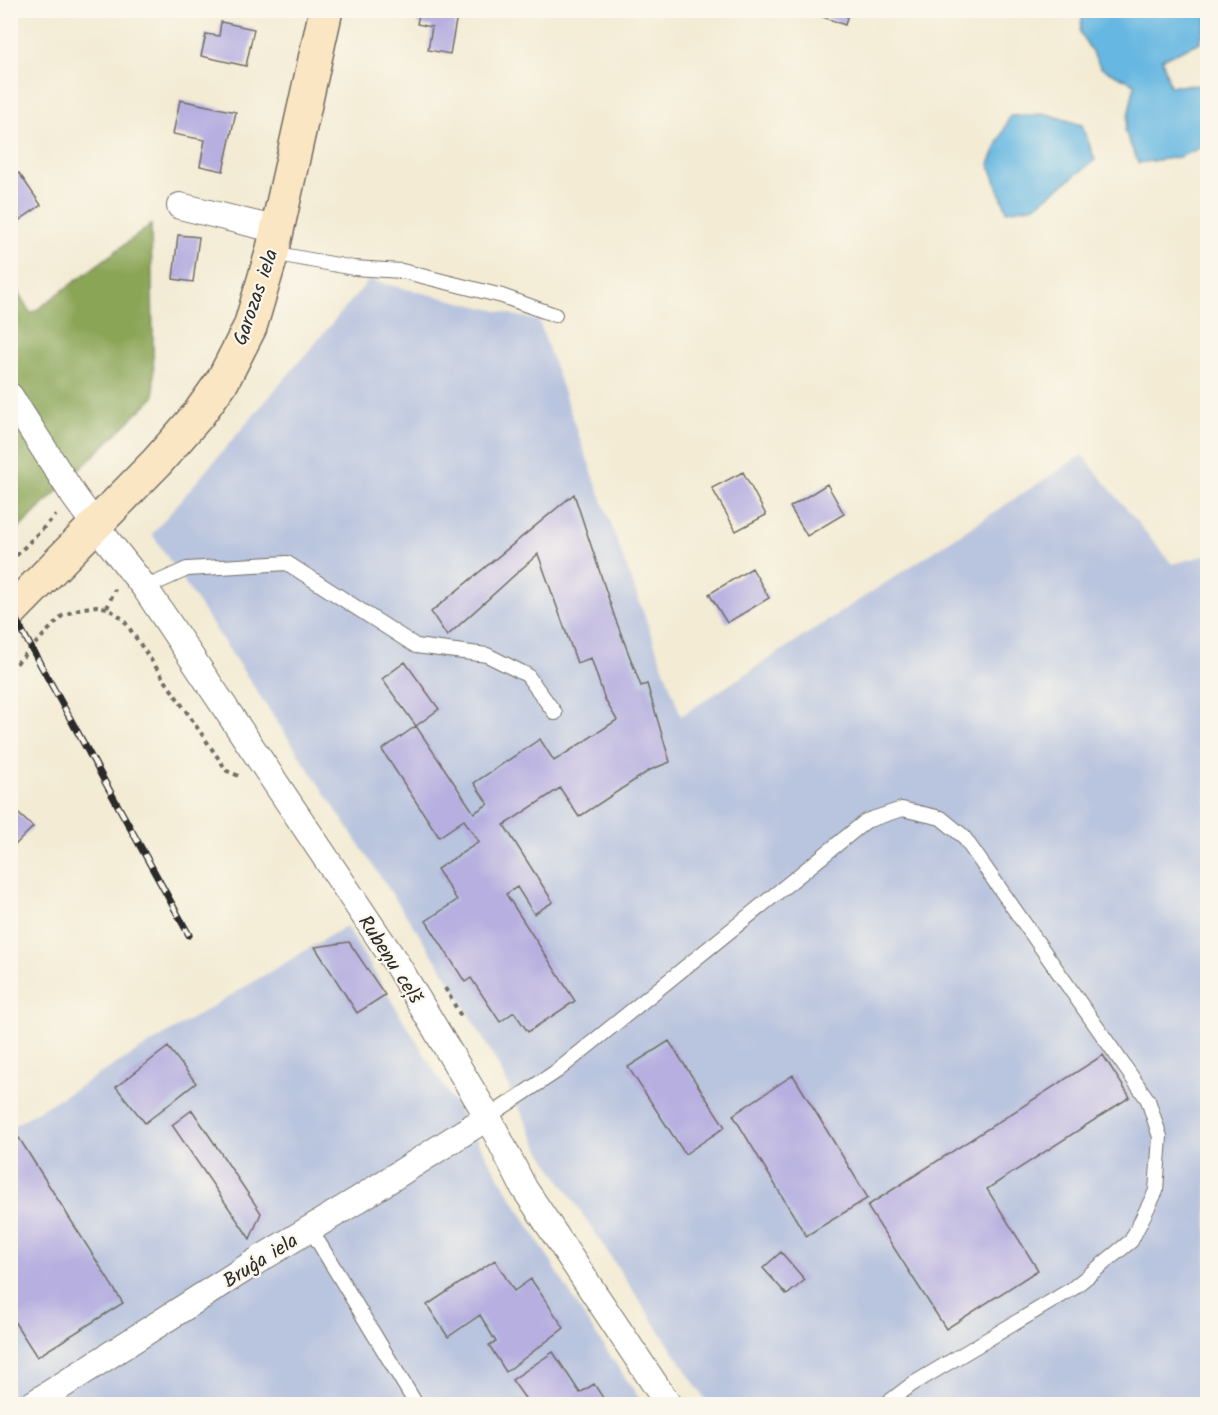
<svg xmlns="http://www.w3.org/2000/svg" width="1218" height="1415" font-family="Kalam,sans-serif">
<style>
.industrial{fill:#b9c4de}
.forest{fill:#8aa557;stroke:#5a6841;stroke-width:1.5}
.water{fill:#66b7e1;stroke:#487186;stroke-width:1.5}
.building{fill:#b6afe0}
.lines{fill:none;stroke-linecap:round;stroke-linejoin:round}
.service-casing{stroke:#716e66;stroke-width:16}
.minor-casing{stroke:#716e66;stroke-width:28}
.secondary-casing{stroke:#716e66;stroke-width:36}
.path{stroke:#716e66;stroke-width:4;stroke-dasharray:4.5 4.5;stroke-linecap:butt}
.service{stroke:#fff;stroke-width:14}
.minor{stroke:#fff;stroke-width:26}
.secondary{stroke:#fbe6c4;stroke-width:33}
.rail-casing{stroke:#2b2b2b;stroke-width:7}
.rail{stroke:#fbf7ec;stroke-width:4.5;stroke-dasharray:14;stroke-linecap:butt}
.labels{text-anchor:middle;stroke-width:4.5;stroke-linejoin:round;paint-order:stroke}
.street-label{font-size:20px;fill:#2b2b2b;stroke:#fbf7ec}
</style>
<rect width="100%" height="100%" fill="#fbf7ec"/>
<filter id="ink" filterUnits="userSpaceOnUse"><feTurbulence type="fractalNoise" baseFrequency=".0167" numOctaves="2"/><feDisplacementMap in="SourceGraphic" scale="12" xChannelSelector="R" yChannelSelector="G"/><feConvolveMatrix kernelMatrix="1 2 1 2 8 2 1 2 1" color-interpolation-filters="sRGB"/></filter>
<filter id="wash" filterUnits="userSpaceOnUse"><feTurbulence type="fractalNoise" baseFrequency=".008" numOctaves="4" result="noise"/><feDisplacementMap in="SourceGraphic" scale="24" xChannelSelector="R" yChannelSelector="G"/><feGaussianBlur stdDeviation="1.35" result="paint"/><feColorMatrix in="noise" values="0 0 0 0 0 0 0 0 0 0 0 0 0 0 0 0 0 1.4 0 .05"/><feComposite in="paint" operator="in"/></filter>
<g filter="url(#wash)">
<rect width="100%" height="100%" fill="#f3ebd4"/>
<path class="industrial" d="M 369,280 L 539,321 L 577,431 L 681,716 L 1082,455 L 1172,564 L 1207,555 L 1207,1404 L 708,1404 L 540,1150 L 497,1063 L 450,981 L 152,534 Z
M 346,926 L 589,1324 L 643,1404 L 11,1404 L 10,1128 Z"/>
<path class="forest" d="M 151,225 L 154,397 L 11,536 L 10,279 L 31,314 Z"/>
<path class="water" d="M 1083,11 L 1207,11 L 1207,21 L 1200,42 L 1162,59 L 1170,86 L 1207,85 L 1207,145 L 1179,157 L 1138,163 L 1125,131 L 1135,84 L 1101,68 L 1080,32 Z
M 1047,114 L 1082,125 L 1095,160 L 1035,206 L 1007,211 L 989,164 L 1010,116 Z"/>
<g id="blocks">
<path class="building" d="M 420,10 L 458,10 L 450,54 L 428,50 L 432,27 L 417,24 Z
M 804,10 L 849,10 L 845,25 Z
M 221,22 L 254,29 L 246,66 L 201,56 L 206,34 L 219,36 Z
M 180,100 L 236,112 L 223,171 L 200,166 L 205,140 L 173,134 Z
M 19,173 L 41,205 L 17,222 L 10,212 L 10,179 Z
M 178,235 L 199,237 L 193,282 L 173,279 Z
M 743,472 L 766,515 L 736,531 L 712,488 Z
M 827,484 L 844,514 L 807,536 L 790,507 Z
M 574,494 L 615,618 L 641,686 L 647,684 L 670,762 L 650,770 L 579,817 L 560,788 L 504,825 L 553,902 L 534,914 L 517,887 L 506,894 L 575,1001 L 528,1032 L 514,1012 L 500,1022 L 471,978 L 465,982 L 426,921 L 457,900 L 437,869 L 479,842 L 464,820 L 439,837 L 382,750 L 416,726 L 474,813 L 488,804 L 474,783 L 540,739 L 554,761 L 617,720 L 605,700 L 591,658 L 577,663 L 538,554 L 447,636 L 431,612 Z
M 752,568 L 769,598 L 727,623 L 709,594 Z
M 405,662 L 439,709 L 416,726 L 382,679 Z
M 10,806 L 33,827 L 10,850 Z
M 349,942 L 385,995 L 357,1013 L 315,947 Z
M 669,1041 L 725,1127 L 685,1154 L 628,1067 Z
M 168,1047 L 196,1083 L 145,1123 L 116,1087 Z
M 1103,1055 L 1130,1097 L 987,1189 L 1038,1270 L 946,1329 L 867,1206 Z
M 793,1075 L 868,1198 L 806,1236 L 733,1115 Z
M 192,1110 L 261,1213 L 250,1239 L 172,1125 Z
M 19,1138 L 123,1303 L 37,1357 L 10,1315 L 10,1144 Z
M 781,1252 L 805,1280 L 787,1295 L 763,1268 Z
M 495,1260 L 514,1291 L 531,1279 L 564,1328 L 506,1372 L 489,1345 L 496,1342 L 480,1315 L 448,1337 L 427,1305 Z
M 553,1352 L 580,1393 L 594,1384 L 607,1404 L 529,1404 L 512,1380 Z"/>
</g>
</g>
<g filter="url(#ink)">
<use href="#blocks" fill-opacity="0" stroke="#716e66" stroke-width="1.5"/>
<g class="lines">
<defs>
<path id="service" d="M 272,253 L 354,268 L 402,271 L 502,296 L 555,315
M 145,588 L 187,569 L 287,563 L 416,646 L 487,655 L 527,675 L 555,713
M 488,1117 L 557,1071 L 866,821 L 902,809 L 941,818 L 963,836 L 1148,1100 L 1160,1137 L 1156,1191 L 1131,1241 L 1072,1289 L 911,1385 L 886,1404
M 310,1228 L 416,1404"/>
<path id="minor" d="M 180,206 L 278,230
M 10,396 L 74,496 L 96,526 L 145,588 L 396,963 L 488,1117 L 524,1188 L 668,1404
M 33,1404 L 260,1259 L 356,1201 L 488,1117"/>
<path id="secondary" d="M 10,612 L 157,462 L 198,415 L 223,380 L 250,327 L 272,253 L 326,10"/>
</defs>
<use href="#service" class="service-casing"/>
<use href="#minor" class="minor-casing"/>
<use href="#secondary" class="secondary-casing"/>
<path class="path" d="M 10,562 L 56,515
M 107,608 L 115,589
M 10,670 L 62,616 L 79,609 L 96,606 L 107,608 L 123,619 L 227,771 L 239,776
M 445,988 L 462,1018"/>
<use href="#service" class="service"/>
<use href="#minor" class="minor"/>
<use href="#secondary" class="secondary"/>
<defs>
<path id="rail" d="M 10,609 L 189,935"/>
</defs>
<use href="#rail" class="rail-casing"/>
<use href="#rail" class="rail"/>
</g>
</g>
<g class="labels">
<g class="street-label">
<text transform="translate(255 297) rotate(-71)" y="7">Garozas iela</text>
<text transform="translate(391 959) rotate(57)" y="7">Rubeņu ceļš</text>
<text transform="translate(260 1260) rotate(-32)" y="7">Bruģa iela</text>
</g>
</g>
<rect width="1218" height="1415" fill="none" stroke="#fbf7ec" stroke-width="36"/>
</svg>
